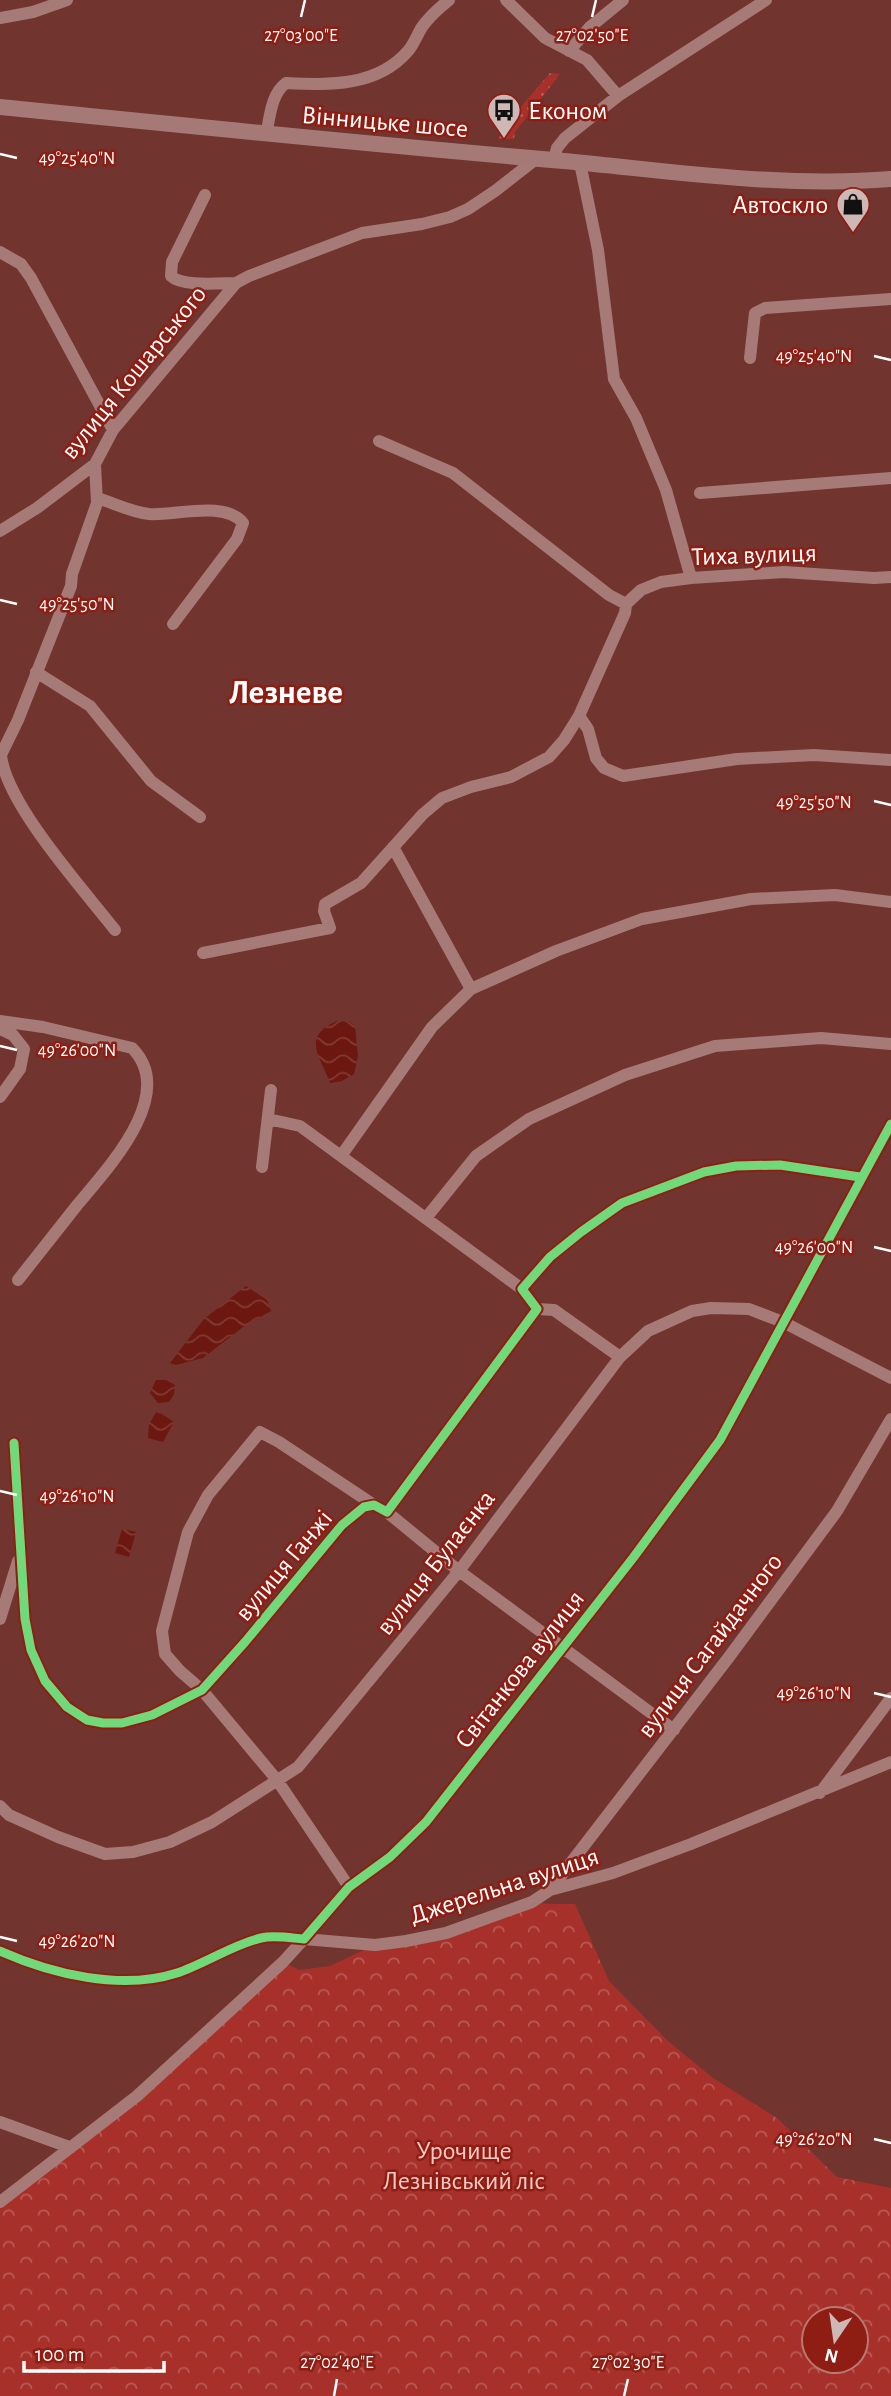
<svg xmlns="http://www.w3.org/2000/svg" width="891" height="2396" font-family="'Alegreya Sans',sans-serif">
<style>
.grass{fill:url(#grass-dots)}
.forest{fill:url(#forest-crowns);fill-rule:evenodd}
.water{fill:url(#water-waves)}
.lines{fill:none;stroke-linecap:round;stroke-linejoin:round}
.minor{stroke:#a67a76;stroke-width:12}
.major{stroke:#a57a76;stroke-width:16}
.cycleway-casing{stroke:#8e1d13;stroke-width:13}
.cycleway{stroke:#71d979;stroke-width:9}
.ticks{fill:none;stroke:#fff;stroke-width:2.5}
.labels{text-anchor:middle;stroke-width:5;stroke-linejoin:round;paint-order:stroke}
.poi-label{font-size:26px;fill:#fff;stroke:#8e1d13;text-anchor:start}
.street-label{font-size:26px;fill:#fff;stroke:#8e1d13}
.park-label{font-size:26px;fill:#fcc8c4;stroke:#8e1d13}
.district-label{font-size:33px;font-weight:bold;fill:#fff;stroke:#8e1d13}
.ticks-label{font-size:18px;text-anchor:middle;fill:#fff;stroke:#8e1d13;stroke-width:5;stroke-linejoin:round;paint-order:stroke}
</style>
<defs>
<pattern id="grass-dots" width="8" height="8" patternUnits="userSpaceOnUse" patternTransform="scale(1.75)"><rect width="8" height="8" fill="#a7312a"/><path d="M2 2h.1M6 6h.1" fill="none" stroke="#b95a55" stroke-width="1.8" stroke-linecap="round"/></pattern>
<pattern id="forest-crowns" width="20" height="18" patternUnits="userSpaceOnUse" patternTransform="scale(1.75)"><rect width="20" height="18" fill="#a7312a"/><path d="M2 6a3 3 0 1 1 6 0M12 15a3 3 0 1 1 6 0" fill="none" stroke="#b95a55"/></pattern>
<pattern id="water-waves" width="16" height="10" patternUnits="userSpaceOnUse" patternTransform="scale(1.75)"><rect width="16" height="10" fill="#6c170f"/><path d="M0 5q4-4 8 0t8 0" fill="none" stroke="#823a33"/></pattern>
</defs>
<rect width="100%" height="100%" fill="#72342f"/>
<path class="grass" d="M 550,73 L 560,74 L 515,132 L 514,139 L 498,139 L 524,103 Z"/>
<path class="forest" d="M 532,1902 L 549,1904 L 575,1904 L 609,1981 L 668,2041 L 713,2078 L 777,2118 L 837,2177 L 891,2188 L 891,2396 L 0,2396 L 0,2202 L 69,2147 L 283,1962 L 299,1970 L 330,1966 L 375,1945 L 406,1941 ZM 814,2319 L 856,2319 L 856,2361 L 814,2361 Z"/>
<path class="water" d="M 337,1021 L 349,1021 L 355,1026 L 358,1056 L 354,1074 L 342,1081 L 330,1083 C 321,1057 300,1037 337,1021 Z
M 246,1286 L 267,1300 L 271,1311 L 243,1327 L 203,1358 L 176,1365 L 170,1363 L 204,1319 Z
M 156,1380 L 166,1380 L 175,1385 L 174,1394 L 169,1402 L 158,1403 L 150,1393 Z
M 157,1411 L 174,1422 L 163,1442 L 148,1438 L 149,1424 Z
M 122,1529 L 136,1532 L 129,1557 L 115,1553 Z"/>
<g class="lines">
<path class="minor" d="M 506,0 L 545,38 L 587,60 L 618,96
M 0,18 L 33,12 L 67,0
M 569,51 L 590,27 L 623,0
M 266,135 C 270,117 271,94 286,83 C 329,85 377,87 408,51 C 414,44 417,35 422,27 C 429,17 439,8 449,0
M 554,160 L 557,148 L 565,138 L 618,96 L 766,0
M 580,163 L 598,250 L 614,379 L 636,418 L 666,490 L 691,578
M 205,195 L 172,262 L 171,276 C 182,287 220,283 236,283
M 0,252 L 21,264 L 31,278 L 113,430
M 750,358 L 755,313 L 765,308 L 891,299
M 379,441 L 453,473 L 609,595 L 626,604
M 700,493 L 891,478
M 97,498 C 114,503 131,512 149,514 C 174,516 225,500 243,523 L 237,539 L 173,624
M 0,531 L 37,508 L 95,464 L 113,430 L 236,283 L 249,276 L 362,233 L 422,224 L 450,217 L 468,209 L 495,191 L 536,159
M 626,604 L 641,590 L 661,582 L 691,578 L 784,572 L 874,578 L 891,577
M 36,672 L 90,706 L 151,781 L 200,817
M 579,716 L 588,729 L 596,758 L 604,768 L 623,776 L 737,759 L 814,755 L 891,760
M 1,755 C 6,804 83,889 115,930
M 0,757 L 18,720 L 71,586 L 72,574 L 97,503 L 95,464
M 393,847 L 471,989
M 203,953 L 330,928 L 324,911 L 325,904 L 361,883 L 423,814 L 442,798 L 471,787 L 511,777 L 549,757 L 564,740 L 579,716 L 625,613 L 626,604
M 0,1021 L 43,1027 L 132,1048 C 178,1094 108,1168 78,1204 C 58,1229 38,1255 18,1280
M 0,1029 L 13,1035 L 24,1049 L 20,1069 L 0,1097
M 268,1119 L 300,1126 L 522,1289
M 341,1156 L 432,1027 L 471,989 L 556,951 L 642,919 L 751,899 L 835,895 L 891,902
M 262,1167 L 271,1090
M 426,1218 L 476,1156 L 529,1119 L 625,1075 L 715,1046 L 821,1038 L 891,1044
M 537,1309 L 554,1310 L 620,1357
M 14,1443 L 25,1619 L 31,1650 L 45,1681 L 67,1707 L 87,1720 L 103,1723 L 122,1723 L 152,1715 L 202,1690 L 245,1642 L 342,1525 L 364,1507 L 374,1505 L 387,1512 L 537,1309 L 522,1289 L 550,1257 L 581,1232 L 622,1203 L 704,1172 L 736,1166 L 780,1165 L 860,1177
M 387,1512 L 459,1571 L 674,1730
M 0,1619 L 18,1561
M 820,1793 L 891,1698
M 0,1806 L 9,1815 L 58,1837 L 105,1854 L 133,1852 L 170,1842 L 212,1822 L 298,1767 L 459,1571 L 620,1357 L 648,1331 L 692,1311 L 711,1308 L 749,1309 L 783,1322 L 891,1378
M 349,1887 L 277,1780 L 202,1690 L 180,1671 L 165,1654 L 162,1631 L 188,1532 L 208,1495 L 260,1432 L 279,1442 L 374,1505
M 550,1890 L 729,1657 L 837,1511 L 891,1419
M 0,1951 C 52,1974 121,1991 177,1973 C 204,1964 234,1944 261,1938 C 274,1935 291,1938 304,1939 L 349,1887 L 390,1857 L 426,1822 L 633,1558 L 720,1440 L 891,1124
M 0,2122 L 69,2147
M 0,2202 L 137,2096 L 283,1962 L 304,1939 L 375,1945 L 406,1941 L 446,1933 L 532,1902 L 550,1890 L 613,1873 L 691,1844 L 891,1762"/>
<path class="major" d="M 0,107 C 188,126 376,145 564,161 C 672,171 782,188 891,179"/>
<defs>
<path id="cycleway" d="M 14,1443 L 25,1619 L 31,1650 L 45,1681 L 67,1707 L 87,1720 L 103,1723 L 122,1723 L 152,1715 L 202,1690 L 245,1642 L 342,1525 L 364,1507 L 374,1505 L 387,1512 L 537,1309 L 522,1289 L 550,1257 L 581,1232 L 622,1203 L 704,1172 L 736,1166 L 780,1165 L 860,1177
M 0,1951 C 52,1974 121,1991 177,1973 C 204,1964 234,1944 261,1938 C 274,1935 291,1938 304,1939 L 349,1887 L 390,1857 L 426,1822 L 633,1558 L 720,1440 L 891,1124"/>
</defs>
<use href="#cycleway" class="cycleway-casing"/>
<use href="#cycleway" class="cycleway"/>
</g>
<path class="ticks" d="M 301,17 L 305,0M 592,17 L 596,0M 0,154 L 17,158M 874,356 L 891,360M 0,600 L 17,604M 874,801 L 891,805M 0,1046 L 17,1050M 874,1247 L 891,1251M 0,1491 L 17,1495M 874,1693 L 891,1697M 0,1937 L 17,1941M 874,2139 L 891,2143M 334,2396 L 337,2379M 624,2396 L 628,2379"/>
<defs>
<symbol id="bus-pin" viewBox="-11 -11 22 30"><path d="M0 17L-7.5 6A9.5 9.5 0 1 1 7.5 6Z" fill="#ceb8b6" stroke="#8e1d13"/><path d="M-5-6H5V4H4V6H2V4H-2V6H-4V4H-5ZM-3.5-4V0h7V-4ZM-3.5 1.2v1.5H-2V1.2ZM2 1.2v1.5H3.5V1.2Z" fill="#111"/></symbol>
<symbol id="shop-pin" viewBox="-11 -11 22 30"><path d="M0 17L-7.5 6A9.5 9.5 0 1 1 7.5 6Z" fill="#ceb8b6" stroke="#8e1d13"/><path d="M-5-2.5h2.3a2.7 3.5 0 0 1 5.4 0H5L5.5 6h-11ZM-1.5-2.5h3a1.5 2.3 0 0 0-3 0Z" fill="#111"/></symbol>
</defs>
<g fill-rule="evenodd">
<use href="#bus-pin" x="485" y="91" width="38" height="52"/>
<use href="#shop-pin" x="834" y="185" width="38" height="52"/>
</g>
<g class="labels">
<g class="poi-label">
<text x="528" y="119">Економ</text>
<text x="828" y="213" text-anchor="end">Автоскло</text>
</g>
<g class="street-label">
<text transform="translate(385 121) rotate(5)" y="9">Вінницьке шосе</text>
<text transform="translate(133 372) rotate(-51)" y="9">вулиця Кошарського</text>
<text transform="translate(754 554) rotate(-2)" y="9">Тиха вулиця</text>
<text transform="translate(435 1562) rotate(-52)" y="9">вулиця Булаєнка</text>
<text transform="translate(283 1565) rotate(-50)" y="9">вулиця Ганжі</text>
<text transform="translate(709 1645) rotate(-53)" y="9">вулиця Сагайдачного</text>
<text transform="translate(519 1669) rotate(-52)" y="9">Світанкова вулиця</text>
<text transform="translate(504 1885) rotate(-18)" y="9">Джерельна вулиця</text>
</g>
<g class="park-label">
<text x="464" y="2159">Урочище<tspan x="464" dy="30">Лезнівський ліс</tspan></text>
</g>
<g class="district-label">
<text x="286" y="703">Лезневе</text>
</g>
</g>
<g class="ticks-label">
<text x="301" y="41">27°03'00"E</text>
<text x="592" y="41">27°02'50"E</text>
<text x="77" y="164">49°25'40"N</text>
<text x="814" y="362">49°25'40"N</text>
<text x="77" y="610">49°25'50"N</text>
<text x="814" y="808">49°25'50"N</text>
<text x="77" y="1056">49°26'00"N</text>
<text x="814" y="1253">49°26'00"N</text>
<text x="77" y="1502">49°26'10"N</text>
<text x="814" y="1699">49°26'10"N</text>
<text x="77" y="1947">49°26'20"N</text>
<text x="814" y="2145">49°26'20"N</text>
<text x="337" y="2368">27°02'40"E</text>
<text x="628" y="2368">27°02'30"E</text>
</g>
<g transform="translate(835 2340) rotate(193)"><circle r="33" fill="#8e1d13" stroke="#bb7771" stroke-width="2"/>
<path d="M0-5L12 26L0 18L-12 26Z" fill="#ceb8b6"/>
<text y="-10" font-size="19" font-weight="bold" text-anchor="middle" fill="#ffffff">N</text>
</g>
<path d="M24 2361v10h140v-10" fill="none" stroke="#ffffff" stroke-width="3.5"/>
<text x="35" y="2361" font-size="21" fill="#ffffff" stroke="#8e1d13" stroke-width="5" paint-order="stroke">100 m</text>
</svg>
